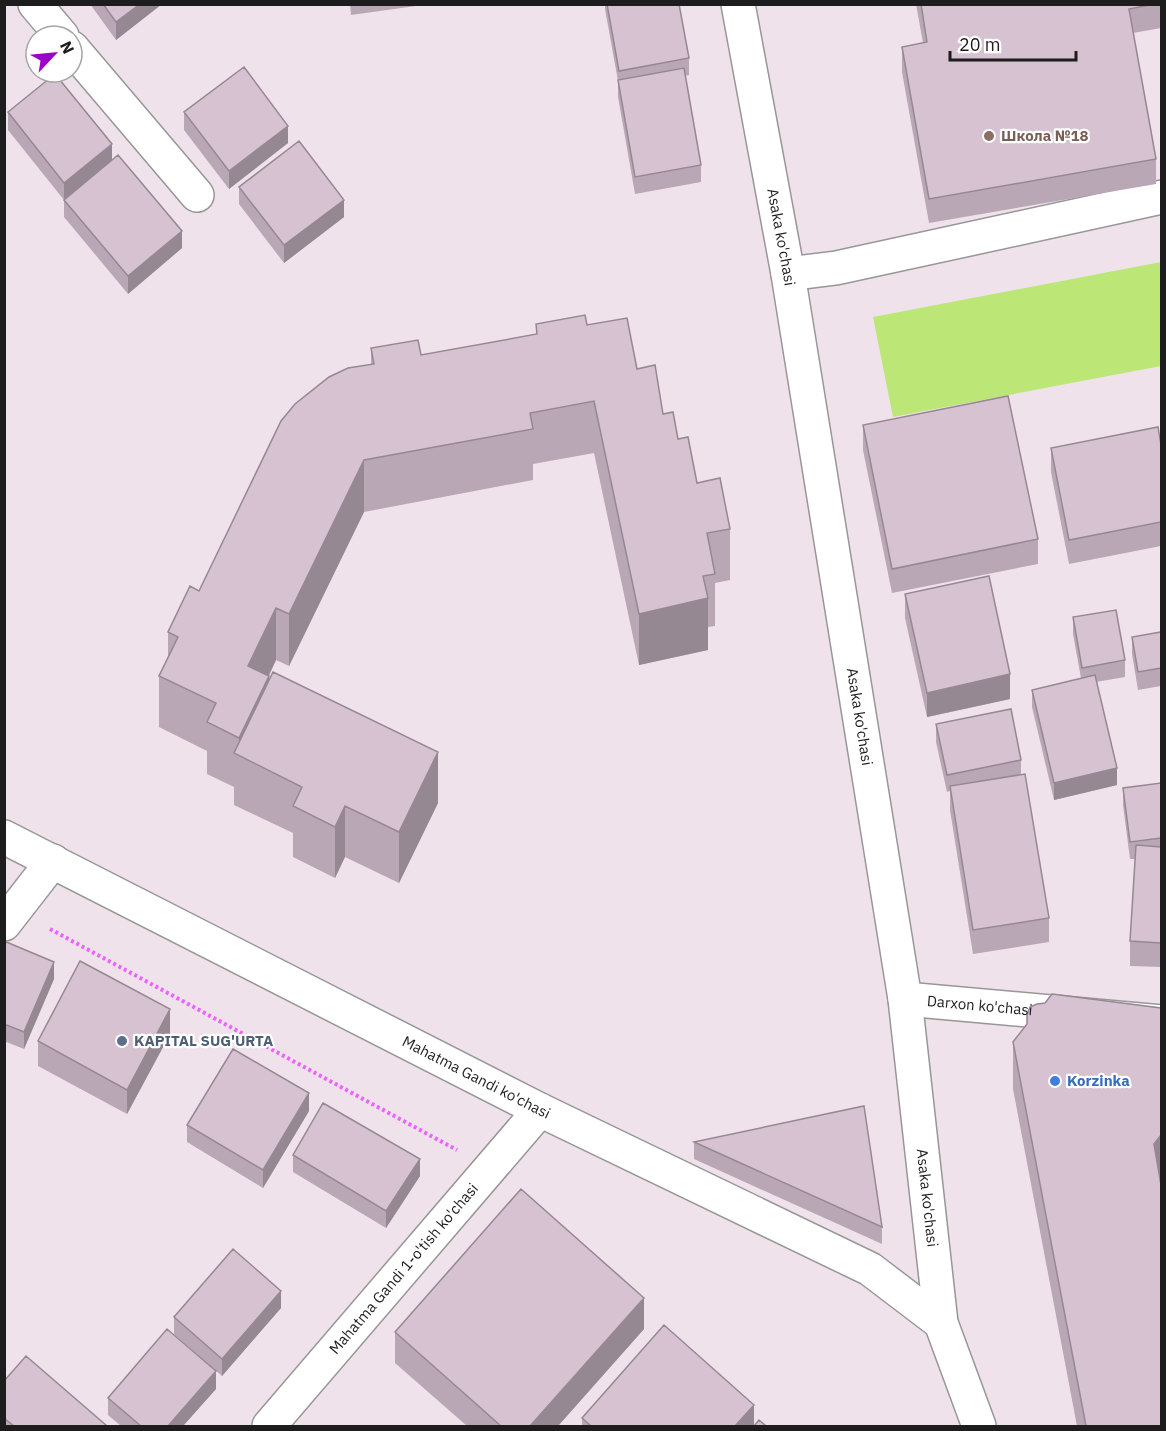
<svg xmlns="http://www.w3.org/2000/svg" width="1166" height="1431" font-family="'IBM Plex Sans',sans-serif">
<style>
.pitch{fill:#bce777}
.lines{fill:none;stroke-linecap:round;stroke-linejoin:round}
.minor-casing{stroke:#979797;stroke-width:36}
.path{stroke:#eb64ff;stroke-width:4;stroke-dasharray:3 3;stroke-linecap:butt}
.minor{stroke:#fff;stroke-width:33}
.wall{fill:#b9a7b5}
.shaded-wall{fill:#968893}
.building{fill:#d7c2d2;stroke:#968893;stroke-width:1.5}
.education-dot{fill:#8d6e63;stroke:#fff;stroke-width:2}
.service-dot{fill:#5c6f8a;stroke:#fff;stroke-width:2}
.shop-dot{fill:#3f7fe0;stroke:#fff;stroke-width:2}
.labels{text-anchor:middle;stroke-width:4.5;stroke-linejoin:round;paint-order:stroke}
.education-label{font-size:15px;font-weight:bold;fill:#785e54;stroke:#fff;text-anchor:start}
.street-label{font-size:15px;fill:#1d1d1d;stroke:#fff}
.service-label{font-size:15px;font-weight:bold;fill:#4e5e75;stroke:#fff;text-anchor:start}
.shop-label{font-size:15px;font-weight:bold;fill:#366cbe;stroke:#fff;text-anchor:start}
</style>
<rect width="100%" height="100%" fill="#f0e2ea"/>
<path class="pitch" d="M 1161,262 L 1161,366 L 893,417 L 873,317 Z"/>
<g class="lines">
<defs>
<g id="minor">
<path d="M 35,4 L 62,36"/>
<path id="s1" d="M 738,4 L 788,274 L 905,999 L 941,1323 L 979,1426"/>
<path d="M 72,48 L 197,195"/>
<path d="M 788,274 L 836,268 L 1162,197"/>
<path id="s2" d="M 4,837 L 540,1110 L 870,1269 L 941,1323"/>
<path d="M 4,924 L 53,861"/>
<path id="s3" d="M 905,999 L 1162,1022"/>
<path id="s4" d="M 269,1426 L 540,1110"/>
</g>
</defs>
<use href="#minor" class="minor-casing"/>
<path class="path" d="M 50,929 L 457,1150"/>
<use href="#minor" class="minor"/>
</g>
<path class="wall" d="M 90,4 L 162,4 L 116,40 Z
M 350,4 L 423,4 L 423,5 L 351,15 Z
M 605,4 L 679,4 L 689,58 L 689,75 L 685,76 L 701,165 L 701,182 L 635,194 L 618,97 L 618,81 L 605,9 Z
M 916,4 L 1161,4 L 1161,28 L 1133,33 L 1156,159 L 1156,184 L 929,223 L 902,72 L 902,47 L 923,43 Z
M 8,112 L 112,159 L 182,248 L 128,294 L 64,217 L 64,200 L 8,130 Z
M 184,112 L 288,143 L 229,189 L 184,130 Z
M 239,187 L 344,217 L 284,263 L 239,204 Z
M 536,324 L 587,325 L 637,369 L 678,439 L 697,483 L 730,529 L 730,580 L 715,583 L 715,626 L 708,627 L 708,650 L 639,665 L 594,453 L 533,464 L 533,480 L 364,512 L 289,666 L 276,660 L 269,676 L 269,681 L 438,803 L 399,883 L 345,857 L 335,878 L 293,857 L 293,833 L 234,805 L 234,787 L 207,774 L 207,751 L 159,727 L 159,676 L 168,658 L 168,632 L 371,364 L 371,348 L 421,355 L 536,335 Z
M 863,425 L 1038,539 L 1038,564 L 892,593 L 863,450 Z
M 1161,445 L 1161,546 L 1069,564 L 1051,472 L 1051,448 Z
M 905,594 L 1010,699 L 927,717 L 905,618 Z
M 1073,617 L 1125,660 L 1125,677 L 1096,682 L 1117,785 L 1054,800 L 1032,707 L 1032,690 L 1081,678 L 1073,634 Z
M 1161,632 L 1161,686 L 1138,690 L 1132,654 L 1132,637 Z
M 936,724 L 1021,760 L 1021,774 L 1049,918 L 1049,942 L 973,954 L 950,810 L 950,791 L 947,792 L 936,742 Z
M 1161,783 L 1161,967 L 1130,966 L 1130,941 L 1135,859 L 1130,859 L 1123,805 L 1123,788 Z
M 4,941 L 54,979 L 24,1049 L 4,1041 Z
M 1161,1008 L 1161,1426 L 1077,1426 L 1013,1089 L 1013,1042 Z
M 170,1034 L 127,1114 L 38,1066 L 38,1041 Z
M 309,1111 L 263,1188 L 187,1142 L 187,1125 Z
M 694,1142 L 882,1227 L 882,1244 L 694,1159 Z
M 293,1155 L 420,1176 L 386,1228 L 293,1172 Z
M 281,1308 L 222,1376 L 174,1334 L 174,1317 Z
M 644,1329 L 558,1426 L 467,1426 L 395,1363 L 395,1332 Z
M 4,1381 L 107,1426 L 4,1426 Z
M 216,1389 L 183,1426 L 121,1426 L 108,1415 L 108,1398 Z
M 582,1418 L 754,1426 L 582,1426 Z"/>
<path class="shaded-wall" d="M 140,4 L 162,4 L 116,40 L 116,22 Z
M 288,126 L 288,143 L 229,189 L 229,171 Z
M 112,144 L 112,162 L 64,200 L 64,183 Z
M 344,200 L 344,217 L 284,263 L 284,245 Z
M 182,231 L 182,248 L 128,294 L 128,276 Z
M 364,460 L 364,512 L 289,666 L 289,614 Z
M 708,598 L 708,650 L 639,665 L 639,614 Z
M 276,608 L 276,660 L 248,718 L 248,666 Z
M 1010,674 L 1010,699 L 927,717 L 927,693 Z
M 269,676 L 269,727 L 239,756 L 239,738 Z
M 438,752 L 438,803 L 399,883 L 399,832 Z
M 1117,768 L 1117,785 L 1054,800 L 1054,783 Z
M 345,806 L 345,857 L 335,878 L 335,827 Z
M 54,962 L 54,979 L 24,1049 L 24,1032 Z
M 170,1009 L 170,1034 L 127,1114 L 127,1090 Z
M 309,1093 L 309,1111 L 263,1188 L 263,1170 Z
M 1161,1135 L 1161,1182 L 1154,1191 L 1154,1144 Z
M 420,1159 L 420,1176 L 386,1228 L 386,1211 Z
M 281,1291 L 281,1308 L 222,1376 L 222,1359 Z
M 644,1298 L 644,1329 L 558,1426 L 530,1426 Z
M 216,1371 L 216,1389 L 183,1426 L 168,1426 Z
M 754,1405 L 754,1426 L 735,1426 Z"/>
<path class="building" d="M 103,4 L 140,4 L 116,22 Z
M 607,4 L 679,4 L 689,58 L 619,71 Z
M 921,4 L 1154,4 L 1129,9 L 1156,159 L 929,199 L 902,47 L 927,42 Z
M 244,67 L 288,126 L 229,171 L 184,112 Z
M 684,68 L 701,165 L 635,177 L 618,80 Z
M 55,74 L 112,144 L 64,183 L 8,112 Z
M 299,141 L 344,200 L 284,245 L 239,187 Z
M 118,155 L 182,231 L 128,276 L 64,200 Z
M 585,315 L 587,325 L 627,318 L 637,369 L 655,365 L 663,414 L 673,412 L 678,439 L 688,437 L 697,483 L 720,478 L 730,529 L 707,533 L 715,574 L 703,576 L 708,598 L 639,614 L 594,401 L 530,413 L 533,429 L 364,460 L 289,614 L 276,608 L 248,666 L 269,676 L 239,738 L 207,722 L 216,703 L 159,676 L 178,637 L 168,632 L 190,586 L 199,591 L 281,421 L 295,404 L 329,377 L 348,368 L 374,364 L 371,348 L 418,340 L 421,355 L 537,334 L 536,324 Z
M 1008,396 L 1038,539 L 892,569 L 863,425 Z
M 1158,427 L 1161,445 L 1161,522 L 1069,540 L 1051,448 Z
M 989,576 L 1010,674 L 927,693 L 905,594 Z
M 1116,610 L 1125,660 L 1082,668 L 1073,617 Z
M 1161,632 L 1161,668 L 1138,672 L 1132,637 Z
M 273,672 L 438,752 L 399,832 L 345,806 L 335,827 L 293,806 L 302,787 L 234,753 Z
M 1095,675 L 1117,768 L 1054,783 L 1032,690 Z
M 1011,709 L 1021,760 L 947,775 L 936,724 Z
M 1025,774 L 1049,918 L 973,930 L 950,786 Z
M 1161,783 L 1161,838 L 1130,842 L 1123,788 Z
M 1136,845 L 1161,847 L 1161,943 L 1130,941 Z
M 4,941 L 54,962 L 24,1032 L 4,1024 Z
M 80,961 L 170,1009 L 127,1090 L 38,1041 Z
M 1052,994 L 1161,1008 L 1161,1135 L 1154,1144 L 1161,1185 L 1161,1426 L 1086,1426 L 1013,1042 L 1027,1024 L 1027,1015 L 1030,1007 L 1037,1004 L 1045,1003 Z
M 233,1049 L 309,1093 L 263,1170 L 187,1125 Z
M 323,1103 L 420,1159 L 386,1211 L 293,1155 Z
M 864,1106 L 882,1227 L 694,1142 Z
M 521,1189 L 644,1298 L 530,1426 L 501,1426 L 395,1332 Z
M 233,1249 L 281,1291 L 222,1359 L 174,1317 Z
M 664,1325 L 754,1405 L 735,1426 L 591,1426 L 582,1418 Z
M 167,1329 L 216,1371 L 168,1426 L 141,1426 L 108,1398 Z
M 26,1356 L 107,1426 L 14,1426 L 4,1418 L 4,1381 Z
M 759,1420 L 766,1426 L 754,1426 Z"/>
<circle class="education-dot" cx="989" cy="136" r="6"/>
<circle class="service-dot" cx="122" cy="1041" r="6"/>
<circle class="shop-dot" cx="1055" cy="1081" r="6"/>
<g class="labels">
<g class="education-label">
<text x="1001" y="141">Школа №18</text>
</g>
<g class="street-label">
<text dy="5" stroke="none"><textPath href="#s1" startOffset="237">Asaka ko'chasi</textPath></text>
<text dy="5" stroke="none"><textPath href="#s1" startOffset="723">Asaka ko'chasi</textPath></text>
<text dy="5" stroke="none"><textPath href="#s3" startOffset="75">Darxon ko'chasi</textPath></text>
<text dy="5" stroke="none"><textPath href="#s2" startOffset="530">Mahatma Gandi ko'chasi</textPath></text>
<text dy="5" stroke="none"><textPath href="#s1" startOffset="1209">Asaka ko'chasi</textPath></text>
<text dy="5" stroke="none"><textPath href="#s4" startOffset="207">Mahatma Gandi 1-o'tish ko'chasi</textPath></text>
</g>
<g class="service-label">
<text x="134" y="1046">KAPITAL SUG'URTA</text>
</g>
<g class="shop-label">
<text x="1067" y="1086">Korzinka</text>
</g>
</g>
<rect width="1166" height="1431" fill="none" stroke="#1d1d1d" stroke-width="12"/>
<g transform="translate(54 54) rotate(64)"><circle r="28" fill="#ffffff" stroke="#a5a5a5" stroke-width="1.5"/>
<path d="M0-4.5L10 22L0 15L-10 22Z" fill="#9c00cb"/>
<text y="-9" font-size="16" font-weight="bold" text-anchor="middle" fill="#1d1d1d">N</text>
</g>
<path d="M950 51v9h126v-9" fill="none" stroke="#1d1d1d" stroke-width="3"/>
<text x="959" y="51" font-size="18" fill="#1d1d1d" stroke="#ffffff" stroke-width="4.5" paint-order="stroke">20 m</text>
</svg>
